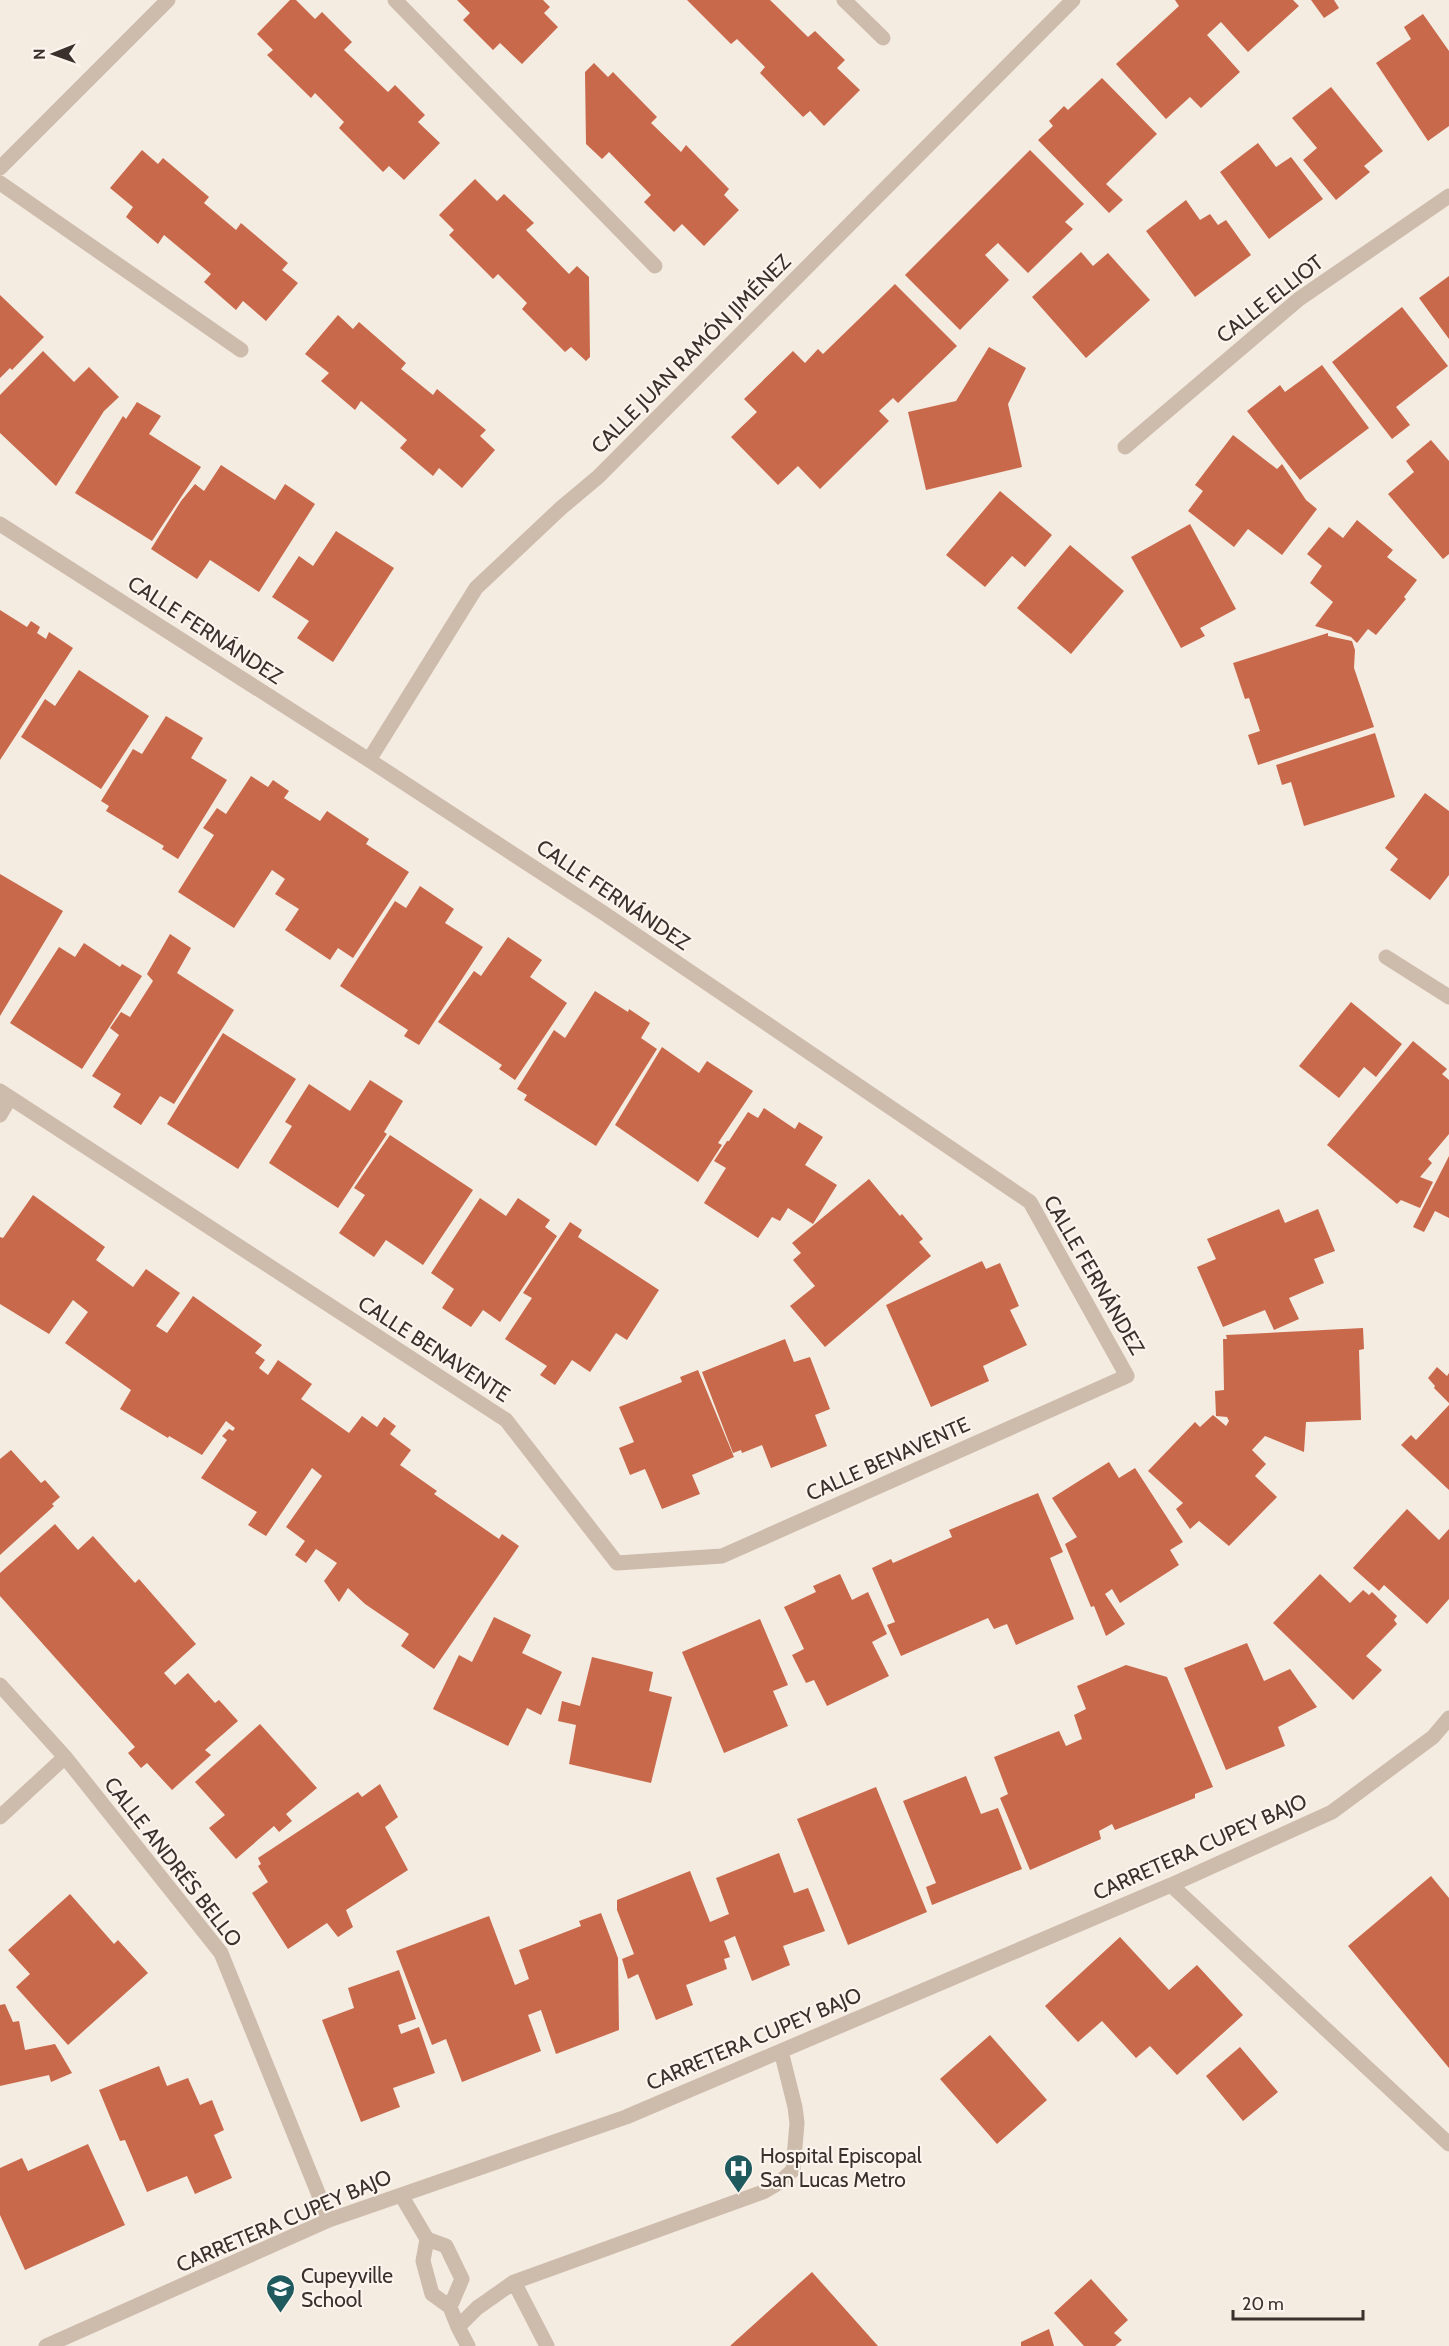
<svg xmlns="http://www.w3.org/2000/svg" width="1449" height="2346" font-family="Cabin,sans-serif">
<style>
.building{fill:#c8694b}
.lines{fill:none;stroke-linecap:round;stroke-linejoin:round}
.minor{stroke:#cdbbac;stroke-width:15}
.labels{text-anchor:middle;stroke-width:4.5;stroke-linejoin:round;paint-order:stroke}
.street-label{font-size:21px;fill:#3b302b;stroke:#fbf5ee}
.poi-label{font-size:21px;fill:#3b302b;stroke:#fbf5ee;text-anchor:start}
</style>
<rect width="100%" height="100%" fill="#f4ebe1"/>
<path class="building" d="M 290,0 L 296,0 L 315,19 L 322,12 L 352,42 L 344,50 L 388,92 L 395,85 L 425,115 L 418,122 L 440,143 L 404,180 L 389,166 L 383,172 L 339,128 L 344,122 L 315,93 L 311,98 L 267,55 L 273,50 L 257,34 Z
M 457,0 L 543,0 L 550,7 L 544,13 L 558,27 L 522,64 L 500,43 L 493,50 L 463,20 L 470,13 Z
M 687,0 L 770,0 L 808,37 L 815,31 L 845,60 L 837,68 L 860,90 L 824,126 L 810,111 L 803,117 L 760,73 L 765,67 L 737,39 L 731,44 Z
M 1175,0 L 1293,0 L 1299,6 L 1248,52 L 1221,22 L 1207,35 L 1240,72 L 1201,108 L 1190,97 L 1166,119 L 1116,64 L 1179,6 Z
M 1311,0 L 1334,0 L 1339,8 L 1324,18 Z
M 1423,14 L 1449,51 L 1449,126 L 1428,141 L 1376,63 L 1411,39 L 1404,27 Z
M 594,63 L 608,77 L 613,72 L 657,117 L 651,123 L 681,152 L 686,145 L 729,189 L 724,195 L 739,210 L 704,246 L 682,224 L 674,232 L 644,202 L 651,195 L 609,152 L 602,159 L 586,144 L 585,72 Z
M 1102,78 L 1157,134 L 1106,184 L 1123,200 L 1109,213 L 1038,140 L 1053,126 L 1049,121 L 1064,106 L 1068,110 Z
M 1331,87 L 1383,151 L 1364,166 L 1370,172 L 1336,200 L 1303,160 L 1317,148 L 1292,118 Z
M 1258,143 L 1276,167 L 1291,157 L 1323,199 L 1269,239 L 1220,172 Z
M 142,150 L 158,164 L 163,158 L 209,197 L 204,203 L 236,230 L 241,223 L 288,263 L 282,270 L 298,283 L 266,321 L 243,301 L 236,310 L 204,282 L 211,274 L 164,235 L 158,244 L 126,217 L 133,207 L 110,188 Z
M 1030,150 L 1084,204 L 1065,222 L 1073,229 L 1028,273 L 998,243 L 985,255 L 1009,280 L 960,330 L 905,275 Z
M 475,179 L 497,201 L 504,194 L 534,223 L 526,230 L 569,274 L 577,266 L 589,277 L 590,357 L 586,361 L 571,347 L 565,352 L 522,309 L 527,303 L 498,274 L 493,279 L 449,235 L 454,230 L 439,215 Z
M 1186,200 L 1200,220 L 1210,214 L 1218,225 L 1226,220 L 1251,255 L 1195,297 L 1146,231 Z
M 1081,252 L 1093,266 L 1108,253 L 1150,300 L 1086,358 L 1032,297 Z
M 1449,276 L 1449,339 L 1419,298 Z
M 895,284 L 957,346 L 898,403 L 893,398 L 879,411 L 889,421 L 820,489 L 798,466 L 778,485 L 731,437 L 757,412 L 744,399 L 793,351 L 805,363 L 818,349 L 823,354 Z
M 0,295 L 44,337 L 12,370 L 10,368 L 0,378 Z
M 1402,307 L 1448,366 L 1396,407 L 1410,425 L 1392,439 L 1332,362 Z
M 338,315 L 353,329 L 359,322 L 406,363 L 401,369 L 433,395 L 437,389 L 486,430 L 480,436 L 495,450 L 462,488 L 439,468 L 433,476 L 400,448 L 407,440 L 361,401 L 355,410 L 321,381 L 329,373 L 305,354 Z
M 989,347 L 1026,368 L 1008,404 L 1022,467 L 926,490 L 908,412 L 956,401 Z
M 43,351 L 74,382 L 89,367 L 119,397 L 104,411 L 56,486 L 0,433 L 0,395 Z
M 1322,365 L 1369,428 L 1300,480 L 1247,411 L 1280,385 L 1285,392 Z
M 137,402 L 161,416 L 149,434 L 201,467 L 152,541 L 75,493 L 123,416 L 126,419 Z
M 1233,435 L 1277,469 L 1282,464 L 1306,500 L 1317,509 L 1282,555 L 1248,529 L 1234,547 L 1188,511 L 1203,491 L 1195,485 Z
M 1431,440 L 1449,461 L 1449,554 L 1443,559 L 1388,494 L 1414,472 L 1406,461 Z
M 221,465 L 275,500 L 285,484 L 315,504 L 259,592 L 210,560 L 197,579 L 151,549 L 181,501 L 195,484 L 204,491 Z
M 1000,491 L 1052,535 L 1025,567 L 1012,556 L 985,587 L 946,555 Z
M 1357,520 L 1393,550 L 1387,557 L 1417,580 L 1404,597 L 1406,599 L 1376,635 L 1368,629 L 1357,643 L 1351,637 L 1315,626 L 1333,602 L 1310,583 L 1322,566 L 1307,554 L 1329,527 L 1343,538 Z
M 1190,524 L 1236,609 L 1200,628 L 1205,636 L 1181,648 L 1131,557 Z
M 336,531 L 394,568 L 333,662 L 297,638 L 309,621 L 272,597 L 299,556 L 313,566 Z
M 1070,545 L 1124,591 L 1071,654 L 1017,608 Z
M 0,610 L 27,627 L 31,621 L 40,627 L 37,633 L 46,639 L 49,632 L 73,648 L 0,760 Z
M 1328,633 L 1328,636 L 1352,641 L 1355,650 L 1354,668 L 1374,727 L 1258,765 L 1248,735 L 1260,731 L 1249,698 L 1245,699 L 1233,663 Z
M 79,670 L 149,716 L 101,789 L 21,737 L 45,699 L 55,706 Z
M 166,716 L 203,738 L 191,758 L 227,780 L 178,859 L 162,849 L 164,846 L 106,811 L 109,806 L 101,801 L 133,749 L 142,754 Z
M 1375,733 L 1395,797 L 1304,826 L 1291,782 L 1282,785 L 1276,765 Z
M 251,776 L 268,787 L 273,780 L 289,791 L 284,798 L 320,821 L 327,811 L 369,839 L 366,844 L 409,872 L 353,958 L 338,948 L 330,960 L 285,930 L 299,909 L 275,894 L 285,879 L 272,870 L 234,928 L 178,892 L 214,835 L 203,828 L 217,808 L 226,814 Z
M 1425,793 L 1449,811 L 1449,875 L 1430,900 L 1390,870 L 1398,859 L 1385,848 Z
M 0,874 L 63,911 L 0,1016 Z
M 420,886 L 454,909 L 445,923 L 483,947 L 419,1045 L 404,1036 L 408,1030 L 340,986 L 395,901 L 406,908 Z
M 170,934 L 191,948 L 177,973 L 234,1010 L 174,1104 L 160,1096 L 141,1125 L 113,1107 L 121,1094 L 92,1076 L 119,1035 L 110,1028 L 121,1012 L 130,1017 L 153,981 L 147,974 Z
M 508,937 L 542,960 L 530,977 L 567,1003 L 515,1080 L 499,1069 L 502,1065 L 438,1022 L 474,971 L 481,976 Z
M 84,943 L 120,967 L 122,964 L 142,976 L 82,1069 L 10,1023 L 59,947 L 75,957 Z
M 595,991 L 628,1012 L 629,1009 L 650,1023 L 641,1038 L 657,1049 L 596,1146 L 524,1100 L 527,1095 L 517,1089 L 554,1030 L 565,1038 Z
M 1351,1002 L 1402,1044 L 1376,1077 L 1364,1067 L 1339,1098 L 1299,1066 Z
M 223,1033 L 296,1079 L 238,1169 L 167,1124 Z
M 1413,1041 L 1447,1069 L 1442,1074 L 1449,1080 L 1449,1134 L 1428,1159 L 1432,1163 L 1420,1177 L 1433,1182 L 1420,1208 L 1401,1200 L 1397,1204 L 1327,1145 Z
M 662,1047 L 699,1073 L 707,1061 L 753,1091 L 718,1143 L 722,1145 L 698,1182 L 615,1125 Z
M 370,1080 L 403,1101 L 384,1132 L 387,1134 L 338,1208 L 269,1163 L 292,1126 L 285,1122 L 309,1084 L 350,1111 Z
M 764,1108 L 795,1129 L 799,1122 L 823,1137 L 805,1165 L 837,1185 L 813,1224 L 788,1208 L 780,1221 L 772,1217 L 758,1238 L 704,1203 L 726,1168 L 714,1161 L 727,1141 L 729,1141 L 748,1112 L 758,1118 Z
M 390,1135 L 473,1190 L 423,1265 L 386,1240 L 374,1257 L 339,1233 L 365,1195 L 354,1188 Z
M 1449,1156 L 1449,1218 L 1435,1211 L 1424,1232 L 1413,1227 Z
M 869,1179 L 900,1216 L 902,1214 L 923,1239 L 919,1242 L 931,1256 L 825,1347 L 790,1306 L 815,1286 L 793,1260 L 801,1253 L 792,1243 Z
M 33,1195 L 105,1247 L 96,1260 L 133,1287 L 146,1269 L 180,1293 L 156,1326 L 167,1333 L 193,1296 L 262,1345 L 255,1353 L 265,1360 L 259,1368 L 268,1375 L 278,1360 L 312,1384 L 301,1399 L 349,1433 L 362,1416 L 377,1427 L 384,1417 L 396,1426 L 390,1434 L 411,1450 L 400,1465 L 437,1491 L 434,1494 L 499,1539 L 502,1534 L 519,1546 L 434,1669 L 401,1646 L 409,1634 L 365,1604 L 348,1588 L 339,1602 L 324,1581 L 337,1563 L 316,1549 L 306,1563 L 295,1555 L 305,1541 L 286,1527 L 322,1476 L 312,1468 L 266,1536 L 248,1525 L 257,1512 L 201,1478 L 227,1440 L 222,1436 L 229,1429 L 233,1431 L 235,1428 L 226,1421 L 202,1455 L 169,1436 L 168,1438 L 120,1409 L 131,1390 L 65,1343 L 88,1312 L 73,1300 L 49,1334 L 0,1304 L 0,1237 L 3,1238 Z
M 480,1198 L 506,1216 L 518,1198 L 550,1220 L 545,1227 L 557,1236 L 500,1322 L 483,1310 L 471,1327 L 442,1308 L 454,1289 L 431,1273 Z
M 1279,1209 L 1285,1223 L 1318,1209 L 1335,1251 L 1314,1259 L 1324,1283 L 1289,1298 L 1299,1319 L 1274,1330 L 1265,1310 L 1223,1327 L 1197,1267 L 1216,1259 L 1207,1239 Z
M 570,1222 L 582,1230 L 578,1237 L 659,1290 L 627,1340 L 616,1333 L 590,1372 L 572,1360 L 555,1385 L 540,1375 L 547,1366 L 505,1339 L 532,1298 L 523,1293 Z
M 982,1261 L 986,1269 L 1000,1263 L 1019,1306 L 1010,1310 L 1027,1345 L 983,1366 L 989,1381 L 931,1407 L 886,1305 Z
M 1363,1328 L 1364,1349 L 1359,1350 L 1361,1420 L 1306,1422 L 1304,1452 L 1265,1436 L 1252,1450 L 1266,1464 L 1255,1476 L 1277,1497 L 1229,1546 L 1199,1521 L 1190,1529 L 1176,1509 L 1183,1503 L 1148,1471 L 1195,1422 L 1200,1427 L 1213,1415 L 1226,1426 L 1229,1421 L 1227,1417 L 1216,1416 L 1215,1391 L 1224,1390 L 1223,1339 L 1227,1339 L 1226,1335 Z
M 785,1339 L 794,1362 L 810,1357 L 830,1409 L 815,1415 L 827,1446 L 771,1468 L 762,1445 L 742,1453 L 741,1450 L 733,1453 L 702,1372 Z
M 1437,1367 L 1447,1376 L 1449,1373 L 1449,1403 L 1434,1388 L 1435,1386 L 1428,1378 Z
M 698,1370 L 734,1457 L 692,1475 L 700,1494 L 662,1509 L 645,1469 L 630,1475 L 619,1448 L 634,1442 L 619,1407 L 682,1382 L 680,1377 Z
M 1449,1405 L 1449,1490 L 1401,1445 L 1411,1435 L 1416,1440 Z
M 11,1450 L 41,1483 L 45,1480 L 60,1497 L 52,1504 L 54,1506 L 0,1555 L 0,1459 Z
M 1109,1462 L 1119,1478 L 1135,1468 L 1183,1542 L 1170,1550 L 1179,1565 L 1120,1603 L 1112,1589 L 1105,1594 L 1125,1624 L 1106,1636 L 1094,1606 L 1091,1607 L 1065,1544 L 1077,1537 L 1052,1498 Z
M 1038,1493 L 1063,1552 L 1050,1558 L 1074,1619 L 1016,1645 L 1007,1624 L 994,1629 L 988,1618 L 901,1656 L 887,1625 L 895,1622 L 872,1568 L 891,1559 L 893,1563 L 952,1537 L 949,1530 Z
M 1407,1509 L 1439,1540 L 1449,1529 L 1449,1599 L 1427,1624 L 1384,1585 L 1379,1591 L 1353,1568 Z
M 55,1524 L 78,1550 L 93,1536 L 135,1583 L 139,1579 L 196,1644 L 164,1673 L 175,1685 L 188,1673 L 215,1703 L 219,1700 L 238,1721 L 205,1750 L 211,1755 L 172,1790 L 147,1763 L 141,1768 L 128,1753 L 135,1747 L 0,1596 L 0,1573 Z
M 840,1574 L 852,1600 L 868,1592 L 887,1634 L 872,1642 L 889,1676 L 827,1706 L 814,1680 L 806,1683 L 792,1655 L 804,1649 L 784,1607 L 816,1592 L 813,1586 Z
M 1320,1574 L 1350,1603 L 1363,1590 L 1369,1595 L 1372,1592 L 1397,1616 L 1394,1620 L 1397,1624 L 1366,1656 L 1382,1670 L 1353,1700 L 1273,1623 Z
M 494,1617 L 531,1635 L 522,1653 L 562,1672 L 541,1715 L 527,1708 L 508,1746 L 433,1709 L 459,1655 L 472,1662 Z
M 760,1619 L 788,1685 L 773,1691 L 788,1726 L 724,1753 L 682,1652 Z
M 1247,1643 L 1264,1681 L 1290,1669 L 1317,1707 L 1278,1727 L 1285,1746 L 1226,1770 L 1184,1668 Z
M 592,1657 L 653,1672 L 649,1691 L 672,1697 L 651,1783 L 569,1764 L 576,1725 L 558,1721 L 562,1701 L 580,1706 Z
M 1126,1665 L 1167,1677 L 1213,1787 L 1195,1794 L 1195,1798 L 1115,1830 L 1112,1824 L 1099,1831 L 1101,1839 L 1030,1870 L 1000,1798 L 1008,1794 L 994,1757 L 1059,1731 L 1066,1746 L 1082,1739 L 1074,1715 L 1086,1709 L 1077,1686 Z
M 260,1724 L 317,1788 L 286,1814 L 292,1821 L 279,1832 L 274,1826 L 236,1859 L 209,1828 L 225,1815 L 195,1782 Z
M 966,1776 L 981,1814 L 998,1808 L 1022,1869 L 932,1905 L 926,1887 L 936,1883 L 903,1801 Z
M 380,1784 L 398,1817 L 385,1827 L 408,1870 L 346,1910 L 353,1927 L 338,1937 L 327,1923 L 288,1949 L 252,1893 L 268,1882 L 258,1866 L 261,1864 L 258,1858 L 358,1792 L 362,1797 Z
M 876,1787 L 927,1912 L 848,1945 L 797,1819 Z
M 779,1853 L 794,1893 L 808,1888 L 825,1931 L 783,1946 L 790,1965 L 752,1981 L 735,1936 L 724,1941 L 730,1957 L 724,1959 L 727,1969 L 686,1985 L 693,2005 L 656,2020 L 638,1974 L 628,1979 L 622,1959 L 634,1954 L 617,1910 L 617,1900 L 690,1871 L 710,1922 L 729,1914 L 716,1878 Z
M 1431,1876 L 1449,1898 L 1449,2068 L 1348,1946 Z
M 70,1894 L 114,1944 L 118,1940 L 148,1973 L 68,2045 L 16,1987 L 30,1974 L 8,1950 Z
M 601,1913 L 618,1958 L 619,2030 L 556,2054 L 541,2010 L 528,2015 L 541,2051 L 462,2082 L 446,2039 L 432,2045 L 396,1951 L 489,1916 L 515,1985 L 529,1979 L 519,1950 L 581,1926 L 579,1921 Z
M 1120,1937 L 1169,1990 L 1197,1965 L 1243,2015 L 1177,2075 L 1150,2046 L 1136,2058 L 1102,2021 L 1078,2042 L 1045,2006 Z
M 399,1970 L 416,2019 L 398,2025 L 401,2034 L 419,2027 L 435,2073 L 393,2088 L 400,2107 L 361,2122 L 322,2020 L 354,2008 L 348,1988 Z
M 5,2004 L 13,2022 L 19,2021 L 25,2050 L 55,2044 L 72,2073 L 51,2082 L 49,2075 L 0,2086 L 0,2005 Z
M 990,2035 L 1047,2100 L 997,2144 L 940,2079 Z
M 1240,2047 L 1278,2092 L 1243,2121 L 1206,2076 Z
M 159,2066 L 167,2086 L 188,2078 L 200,2105 L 212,2100 L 224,2130 L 214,2135 L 232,2178 L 195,2194 L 187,2176 L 147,2192 L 125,2140 L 120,2141 L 99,2090 Z
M 88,2144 L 125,2225 L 25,2270 L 0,2215 L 0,2168 L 22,2158 L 28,2171 Z
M 812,2272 L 878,2346 L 730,2346 Z
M 1091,2279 L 1128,2320 L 1114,2333 L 1122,2340 L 1115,2346 L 1084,2346 L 1054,2313 Z
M 1049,2329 L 1054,2346 L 1021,2346 L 1021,2342 Z"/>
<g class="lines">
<path class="minor" d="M 395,0 L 655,266
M 844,0 L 883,38
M 0,168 L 168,0
M 0,183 L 241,350
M 1125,447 L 1299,299 L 1449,196
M 0,524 L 369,760 L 605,914 L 1030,1202 L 1127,1376 L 722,1556 L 617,1563 L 506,1420 L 0,1091
M 369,760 L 476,588 L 561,508 L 598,477 L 1073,0
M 1386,957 L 1449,997
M 0,1115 L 10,1098
M 0,1685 L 65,1757 L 221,1953 L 329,2220
M 0,1817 L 65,1757
M 1171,1885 L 1449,2144
M 401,2195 L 427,2239 L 423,2261 L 432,2294 L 450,2307 L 458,2327
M 427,2239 L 446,2246 L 462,2279 L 450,2307
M 514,2282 L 547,2346
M 46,2346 L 329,2220 L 626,2117 L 1171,1885 L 1332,1812 L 1433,1737 L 1449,1718
M 468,2346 L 458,2327 L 477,2308 L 514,2282 L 763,2192 L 780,2182 L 793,2170 L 797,2123 L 795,2107 L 781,2051"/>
</g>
<defs>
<symbol id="hospital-pin" viewBox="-11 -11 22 30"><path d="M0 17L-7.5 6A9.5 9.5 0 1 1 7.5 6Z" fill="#1f5a5e" stroke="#fbf5ee"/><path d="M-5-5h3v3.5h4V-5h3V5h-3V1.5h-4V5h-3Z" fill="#fff"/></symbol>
<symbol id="school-pin" viewBox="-11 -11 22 30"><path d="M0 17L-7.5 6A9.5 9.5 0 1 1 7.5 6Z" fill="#1f5a5e" stroke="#fbf5ee"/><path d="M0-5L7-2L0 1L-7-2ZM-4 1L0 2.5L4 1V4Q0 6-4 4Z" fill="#fff"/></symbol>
</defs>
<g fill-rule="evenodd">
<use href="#hospital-pin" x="722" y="2152" width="33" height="45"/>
<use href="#school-pin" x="264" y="2272" width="33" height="45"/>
</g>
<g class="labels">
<g class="street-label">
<text transform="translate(1270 299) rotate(-38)" y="7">CALLE ELLIOT</text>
<text transform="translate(691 354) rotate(-45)" y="7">CALLE JUAN RAMÓN JIMÉNEZ</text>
<text transform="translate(205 630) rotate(33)" y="7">CALLE FERNÁNDEZ</text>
<text transform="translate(613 895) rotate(34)" y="7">CALLE FERNÁNDEZ</text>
<text transform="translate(1094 1275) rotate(60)" y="7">CALLE FERNÁNDEZ</text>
<text transform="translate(434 1349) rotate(33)" y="7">CALLE BENAVENTE</text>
<text transform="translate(888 1459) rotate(-24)" y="7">CALLE BENAVENTE</text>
<text transform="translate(1200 1847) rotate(-24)" y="7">CARRETERA CUPEY BAJO</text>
<text transform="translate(173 1862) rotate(52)" y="7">CALLE ANDRÉS BELLO</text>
<text transform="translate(754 2039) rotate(-23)" y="7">CARRETERA CUPEY BAJO</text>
<text transform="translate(284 2221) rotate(-23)" y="7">CARRETERA CUPEY BAJO</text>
</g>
<g class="poi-label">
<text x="760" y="2163">Hospital Episcopal<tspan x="760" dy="24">San Lucas Metro</tspan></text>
<text x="301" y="2283">Cupeyville<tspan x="301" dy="24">School</tspan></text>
</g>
</g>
<g transform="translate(54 54) rotate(269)" stroke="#fbf5ee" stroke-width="4.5" paint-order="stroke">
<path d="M0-4.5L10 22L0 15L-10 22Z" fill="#3b302b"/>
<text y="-9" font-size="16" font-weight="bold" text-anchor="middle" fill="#3b302b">N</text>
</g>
<path d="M1233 2310v9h130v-9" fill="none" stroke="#3b302b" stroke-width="3"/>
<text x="1242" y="2310" font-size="18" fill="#3b302b" stroke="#fbf5ee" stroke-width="4.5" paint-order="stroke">20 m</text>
</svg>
